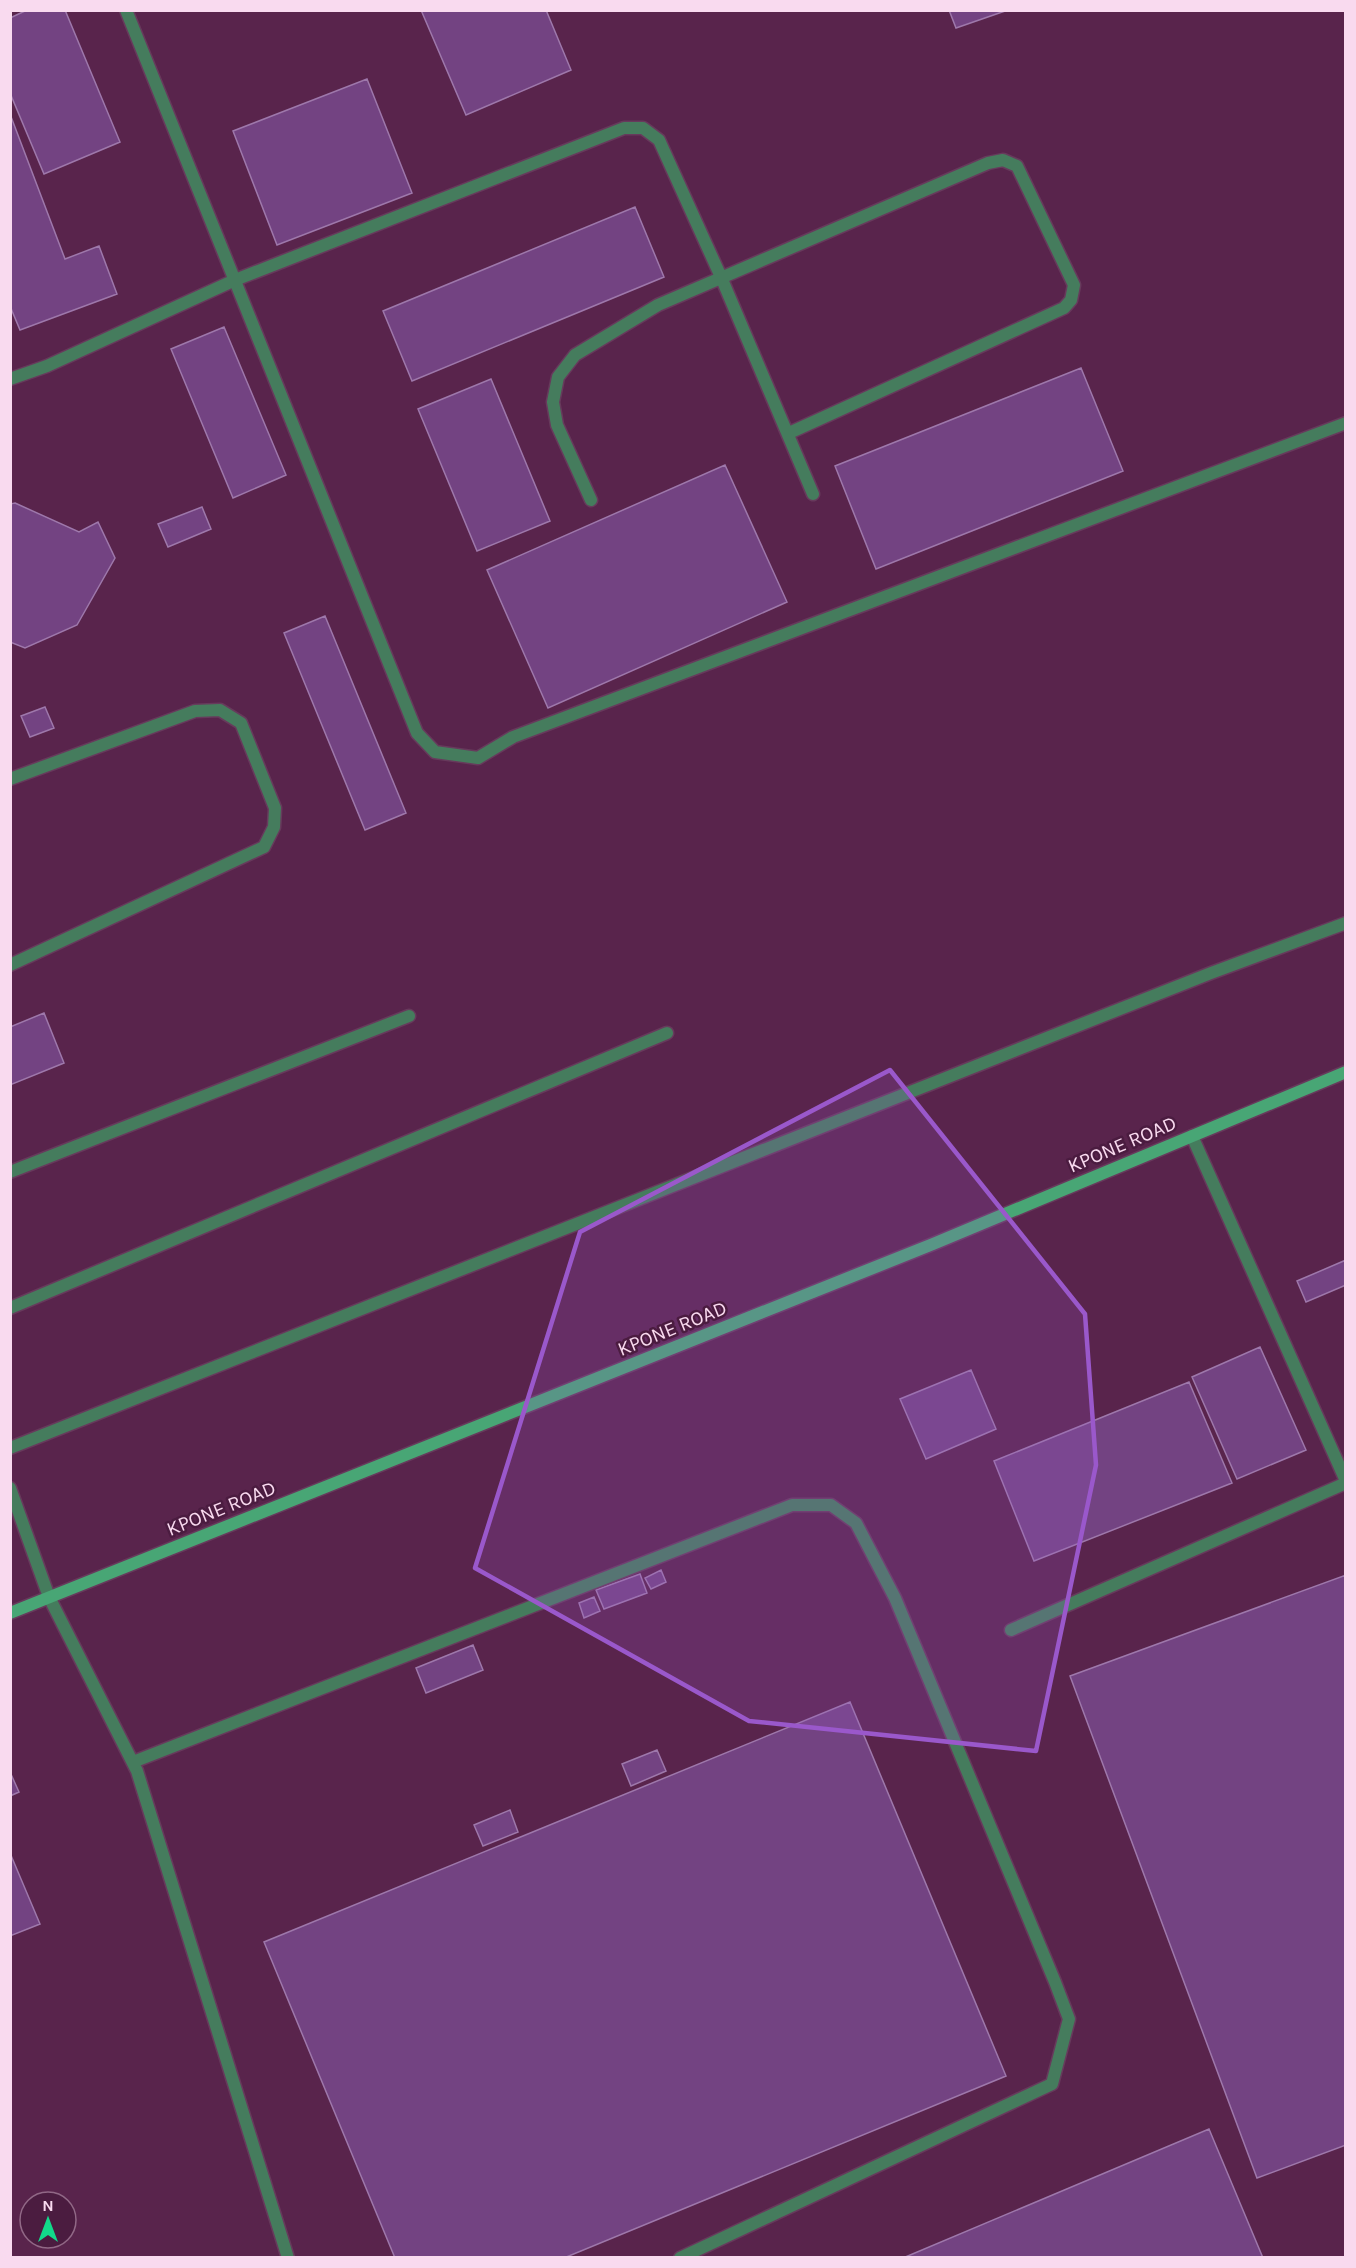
<svg xmlns="http://www.w3.org/2000/svg" width="1356" height="2268" font-family="Karla,sans-serif">
<style>
.built{fill:#59244c;fill-rule:evenodd}
.building{fill:#734382;stroke:#9e78ab;stroke-width:1.5}
.lines{fill:none;stroke-linecap:round;stroke-linejoin:round}
.service-casing{stroke:#673a5c;stroke-width:15}
.secondary-casing{stroke:#673a5c;stroke-width:15}
.service{stroke:#457c5d;stroke-width:12}
.secondary{stroke:#48a675;stroke-width:12}
.marked{fill:#9a58cb;fill-opacity:0.2;stroke:#9a58cb;stroke-width:4.5;stroke-linejoin:round}
.labels{text-anchor:middle;stroke-width:5;stroke-linejoin:round;paint-order:stroke}
.street-label{font-size:20px;fill:#f9daef;stroke:#4b1c40}
</style>
<rect width="100%" height="100%" fill="#4b1c40"/>
<path class="built" d="M 11,11 L 1345,11 L 1345,2257 L 11,2258 ZM 30,2202 L 66,2202 L 66,2238 L 30,2238 Z"/>
<path class="building" d="M 27,10 L 65,10 L 120,142 L 44,174 L 10,93 L 10,18 Z
M 421,10 L 546,10 L 571,70 L 466,115 Z
M 949,10 L 1008,10 L 956,28 Z
M 367,79 L 412,193 L 277,245 L 233,131 Z
M 10,114 L 65,259 L 99,246 L 117,294 L 20,330 L 10,306 Z
M 635,207 L 664,277 L 412,381 L 383,311 Z
M 224,327 L 286,475 L 233,498 L 171,349 Z
M 1081,368 L 1123,471 L 876,569 L 835,466 Z
M 491,379 L 550,521 L 477,551 L 418,409 Z
M 725,465 L 787,602 L 548,708 L 487,570 Z
M 15,503 L 79,532 L 98,522 L 115,558 L 77,625 L 25,648 L 10,642 L 10,504 Z
M 202,507 L 211,529 L 168,547 L 158,524 Z
M 325,616 L 406,813 L 365,830 L 284,633 Z
M 45,707 L 54,728 L 30,737 L 21,716 Z
M 44,1013 L 64,1063 L 10,1085 L 10,1027 Z
M 1346,1260 L 1346,1285 L 1306,1302 L 1297,1281 Z
M 1260,1347 L 1306,1450 L 1237,1479 L 1192,1377 Z
M 971,1370 L 996,1429 L 926,1459 L 900,1399 Z
M 1189,1382 L 1232,1483 L 1034,1561 L 994,1461 Z
M 661,1570 L 666,1582 L 651,1589 L 645,1578 Z
M 640,1574 L 647,1593 L 604,1609 L 596,1590 Z
M 1346,1575 L 1346,2145 L 1257,2178 L 1070,1676 Z
M 594,1597 L 600,1611 L 584,1618 L 579,1603 Z
M 473,1645 L 483,1670 L 426,1693 L 416,1668 Z
M 850,1702 L 1006,2076 L 564,2258 L 395,2258 L 264,1942 Z
M 657,1750 L 666,1771 L 631,1786 L 622,1764 Z
M 10,1772 L 19,1792 L 10,1796 Z
M 510,1810 L 518,1832 L 483,1846 L 474,1825 Z
M 10,1853 L 40,1924 L 10,1936 Z
M 1209,2129 L 1263,2258 L 903,2258 Z"/>
<g class="lines">
<defs>
<path id="service" d="M 126,10 L 417,733 L 435,752 L 478,758 L 513,737 L 1346,423
M 10,379 L 47,366 L 235,280 L 624,128 L 643,128 L 659,140 L 721,277 L 813,494
M 591,500 L 557,425 L 553,402 L 558,377 L 575,355 L 658,305 L 988,163 L 1003,160 L 1017,166 L 1074,285 L 1071,300 L 1064,308 L 789,433
M 10,779 L 195,711 L 220,710 L 241,723 L 275,808 L 274,827 L 264,847 L 10,965
M 1192,1136 L 1346,1481
M 10,1172 L 409,1016
M 10,1308 L 667,1033
M 10,1448 L 1211,973 L 1346,923
M 10,1488 L 49,1597 L 137,1771 L 288,2258
M 1011,1630 L 1346,1483
M 133,1762 L 792,1505 L 831,1505 L 856,1523 L 895,1598 L 1055,1982 L 1069,2019 L 1052,2084 L 680,2258"/>
<path id="secondary" d="M 10,1613 L 933,1244 L 1346,1072"/>
</defs>
<use href="#service" class="service-casing"/>
<use href="#secondary" class="secondary-casing"/>
<use href="#service" class="service"/>
<use href="#secondary" class="secondary"/>
</g>
<path class="marked" d="M 890,1070 L 1085,1314 L 1096,1465 L 1036,1751 L 749,1721 L 475,1568 L 580,1232 Z"/>
<g class="labels">
<g class="street-label">
<text transform="translate(1122 1144) rotate(-23)" y="7">KPONE ROAD</text>
<text transform="translate(672 1328) rotate(-22)" y="7">KPONE ROAD</text>
<text transform="translate(221 1508) rotate(-22)" y="7">KPONE ROAD</text>
</g>
</g>
<rect width="1356" height="2268" fill="none" stroke="#f9daef" stroke-width="24"/>
<g transform="translate(48 2220)"><circle r="28" fill="#4b1c40" stroke="#916886" stroke-width="1.5"/>
<path d="M0-4.5L10 22L0 15L-10 22Z" fill="#12d98a"/>
<text y="-9" font-size="16" font-weight="bold" text-anchor="middle" fill="#f9daef">N</text>
</g>
</svg>
